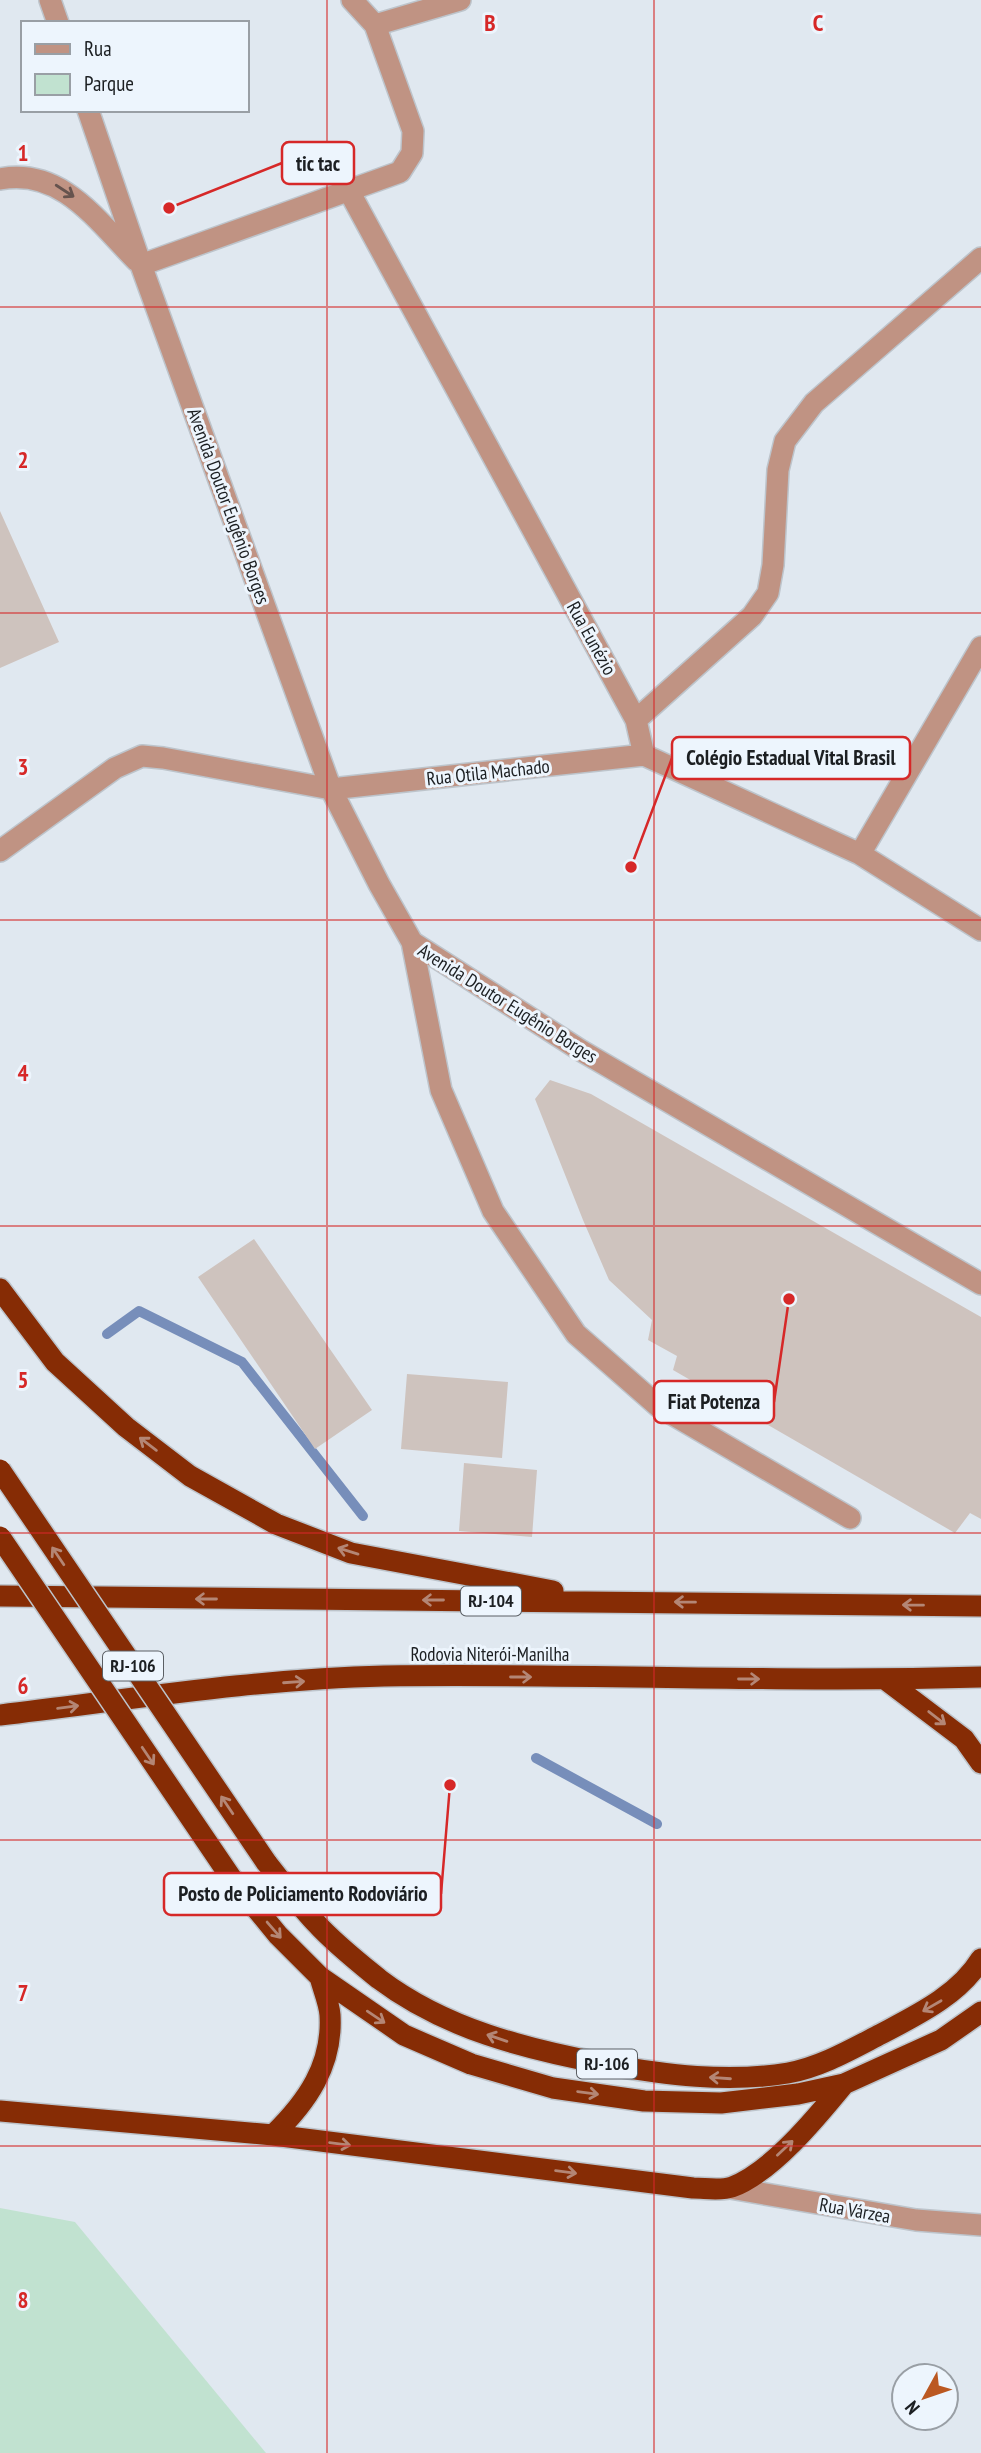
<svg xmlns="http://www.w3.org/2000/svg" width="981" height="2453" font-family="'PT Sans Narrow',sans-serif">
<style>
.green{fill:#c1e2d0}
.lines{fill:none;stroke-linecap:round;stroke-linejoin:round}
.stream{stroke:#778eba;stroke-width:10}
.building{fill:#cec3be}
.minor-casing{stroke:#bdc4cb;stroke-width:24}
.highway-casing{stroke:#bdc4cb;stroke-width:24}
.minor{stroke:#c09383;stroke-width:21}
.highway{stroke:#862c05;stroke-width:21}
.highway-bridge-casing{stroke:#bdc4cb;stroke-width:24;stroke-linecap:butt}
.highway-bridge{stroke:#862c05;stroke-width:21}
.oneway{stroke:#66534e}
.oneway2{stroke:#b48675}
.grid{fill:none;stroke:#d62828;stroke-width:2;stroke-opacity:0.55}
.labels{text-anchor:middle;stroke-width:6;stroke-linejoin:round;paint-order:stroke}
.shield{fill:#edf5fd;stroke:#5b5f64;stroke-width:2}
.shield-label{font-size:18px;font-weight:bold;fill:#1c1f22}
.street-label{font-size:19px;fill:#1c1f22;stroke:#edf5fd}
.grid-label{font-size:23px;text-anchor:middle;font-weight:bold;fill:#d62828;stroke:#edf5fd;stroke-width:6;stroke-linejoin:round;paint-order:stroke}
.leader{fill:none;stroke:#d62828;stroke-width:2.5}
.callout-dot{fill:#d62828;stroke:#edf5fd;stroke-width:2.5}
.callout{fill:#edf5fd;stroke:#d62828;stroke-width:2.5}
.callout-label{font-size:21px;text-anchor:middle;font-weight:bold;fill:#1c1f22}
</style>
<rect width="100%" height="100%" fill="#e0e8f0"/>
<path class="green" d="M 0,2208 L 75,2222 L 266,2453 L 0,2453 Z"/>
<g class="lines">
<path class="stream" d="M 107,1334 L 139,1311 L 242,1362 L 363,1516
M 536,1758 L 657,1824"/>
</g>
<path class="building" d="M 0,511 L 59,642 L 0,668 Z
M 550,1080 L 591,1094 L 981,1317 L 981,1519 L 970,1513 L 955,1533 L 673,1370 L 677,1356 L 648,1340 L 652,1320 L 609,1280 L 583,1220 L 535,1099 Z
M 254,1239 L 372,1410 L 315,1449 L 198,1277 Z
M 407,1374 L 508,1382 L 502,1458 L 401,1449 Z
M 464,1463 L 537,1470 L 532,1537 L 459,1531 Z"/>
<g class="lines">
<defs>
<path id="minor" d="M 50,0 L 58,23
M 375,25 L 460,0
M 88,110 L 141,265 L 331,789 L 379,884 L 412,942 L 580,1050 L 981,1284
M 0,179 C 62,167 98,222 137,261
M 349,191 L 636,720 L 644,755 L 860,854 L 981,930
M 141,265 L 400,172 L 412,153 L 413,131 L 375,25 L 352,0
M 636,720 L 752,616 L 768,593 L 773,565 L 778,470 L 785,441 L 814,403 L 981,258
M 0,851 L 115,768 L 142,756 L 163,758 L 331,789 L 644,755
M 860,854 L 981,647
M 412,942 L 441,1090 L 493,1211 L 576,1334 L 658,1406 L 850,1518
M 730,2188 L 916,2220 L 981,2225"/>
<path id="highway" d="M 0,1289 L 55,1362 L 126,1427 L 190,1476 L 276,1524 L 351,1553 L 553,1591
M 0,1596 L 981,1606
M 886,1680 L 964,1739 L 981,1763
M 0,1715 C 127,1700 255,1679 384,1676 C 583,1673 782,1683 981,1677
M 266,1862 C 282,1882 298,1904 316,1923 C 334,1943 358,1962 379,1979 C 445,2029 526,2049 605,2064 C 665,2075 728,2083 788,2073 C 821,2067 852,2049 881,2034 C 917,2015 959,1995 981,1959
M 232,1879 L 278,1935 L 320,1977 L 404,2035 L 471,2064 L 553,2088 L 644,2101 L 721,2103 L 798,2094 L 844,2084 L 941,2040 L 981,2012
M 0,2111 L 273,2135 L 693,2188 C 705,2188 721,2191 732,2187 C 772,2172 817,2117 844,2084
M 273,2135 C 307,2102 333,2065 330,2015 C 329,2002 323,1989 320,1977"/>
</defs>
<use href="#minor" class="minor-casing"/>
<use href="#highway" class="highway-casing"/>
<use href="#minor" class="minor"/>
<use href="#highway" class="highway"/>
<defs>
<path id="highway-bridge" d="M 0,1470 L 266,1862
M 0,1537 L 232,1879"/>
</defs>
<use href="#highway-bridge" class="highway-bridge-casing"/>
<use href="#highway-bridge" class="highway-bridge"/>
</g>
<defs><path id="oneway-shaft" d="M-6 0H5M1.5-3L5.5 0L1.5 3" fill="none" stroke-width="1.6" stroke-linecap="round" stroke-linejoin="round" transform="scale(1.75)"/></defs>
<use class="oneway" href="#oneway-shaft" transform="translate(65 191) rotate(33)"/>
<g class="oneway2">
<use href="#oneway-shaft" transform="translate(148 1444) rotate(-143)"/>
<use href="#oneway-shaft" transform="translate(348 1551) rotate(-163)"/>
<use href="#oneway-shaft" transform="translate(58 1556) rotate(-124)"/>
<use href="#oneway-shaft" transform="translate(206 1599) rotate(-180)"/>
<use href="#oneway-shaft" transform="translate(433 1600) rotate(-180)"/>
<use href="#oneway-shaft" transform="translate(685 1602) rotate(-179)"/>
<use href="#oneway-shaft" transform="translate(913 1605) rotate(-179)"/>
<use href="#oneway-shaft" transform="translate(521 1677)"/>
<use href="#oneway-shaft" transform="translate(749 1679)"/>
<use href="#oneway-shaft" transform="translate(294 1682) rotate(-4)"/>
<use href="#oneway-shaft" transform="translate(68 1707) rotate(-7)"/>
<use href="#oneway-shaft" transform="translate(937 1718) rotate(38)"/>
<use href="#oneway-shaft" transform="translate(148 1756) rotate(56)"/>
<use href="#oneway-shaft" transform="translate(227 1805) rotate(-124)"/>
<use href="#oneway-shaft" transform="translate(274 1930) rotate(49)"/>
<use href="#oneway-shaft" transform="translate(932 2006) rotate(150)"/>
<use href="#oneway-shaft" transform="translate(376 2017) rotate(34)"/>
<use href="#oneway-shaft" transform="translate(497 2038) rotate(-161)"/>
<use href="#oneway-shaft" transform="translate(720 2078) rotate(-176)"/>
<use href="#oneway-shaft" transform="translate(588 2093) rotate(8)"/>
<use href="#oneway-shaft" transform="translate(340 2144) rotate(7)"/>
<use href="#oneway-shaft" transform="translate(785 2148) rotate(-43)"/>
<use href="#oneway-shaft" transform="translate(566 2172) rotate(7)"/>
</g>
<path class="grid" d="M 327,0 L 327,2453M 654,0 L 654,2453M 0,307 L 981,307M 0,613 L 981,613M 0,920 L 981,920M 0,1226 L 981,1226M 0,1533 L 981,1533M 0,1840 L 981,1840M 0,2146 L 981,2146"/>
<g class="labels">
<g class="shield">
<rect x="461" y="1586.5" width="60" height="29" rx="5"/>
<rect x="103" y="1651.5" width="60" height="29" rx="5"/>
<rect x="577" y="2049.5" width="60" height="29" rx="5"/>
</g>
<g class="shield-label">
<text x="491" y="1607">RJ-104</text>
<text x="133" y="1672">RJ-106</text>
<text x="607" y="2070">RJ-106</text>
</g>
<g class="street-label">
<text transform="translate(229 506) rotate(70)" y="7">Avenida Doutor Eugênio Borges</text>
<text transform="translate(592 638) rotate(61)" y="7">Rua Eunézio</text>
<text transform="translate(488 772) rotate(-6)" y="7">Rua Otila Machado</text>
<text transform="translate(508 1003) rotate(32)" y="7">Avenida Doutor Eugênio Borges</text>
<text x="490" y="1661">Rodovia Niterói-Manilha</text>
<text transform="translate(855 2210) rotate(10)" y="7">Rua Várzea</text>
</g>
</g>
<g class="grid-label">
<text x="490" y="31">B</text>
<text x="818" y="31">C</text>
<text x="23" y="161">1</text>
<text x="23" y="468">2</text>
<text x="23" y="775">3</text>
<text x="23" y="1081">4</text>
<text x="23" y="1388">5</text>
<text x="23" y="1694">6</text>
<text x="23" y="2001">7</text>
<text x="23" y="2308">8</text>
</g>
<path class="leader" d="M169 208L282 163M631 867L672 758M789 1299L774 1402M450 1785L441 1894"/>
<g class="callout-dot">
<circle cx="169" cy="208" r="7"/>
<circle cx="631" cy="867" r="7"/>
<circle cx="789" cy="1299" r="7"/>
<circle cx="450" cy="1785" r="7"/>
</g>
<g class="callout">
<rect x="282" y="142" width="72" height="42" rx="7"/>
<rect x="672" y="737" width="238" height="42" rx="7"/>
<rect x="654" y="1381" width="120" height="42" rx="7"/>
<rect x="164" y="1873" width="277" height="42" rx="7"/>
</g>
<g class="callout-label">
<text x="318" y="171">tic tac</text>
<text x="791" y="765">Colégio Estadual Vital Brasil</text>
<text x="714" y="1409">Fiat Potenza</text>
<text x="303" y="1901">Posto de Policiamento Rodoviário</text>
</g>
<rect x="21" y="21" width="228" height="91" fill="#edf5fd" stroke="#999fa5" stroke-width="2"/>
<rect x="35" y="44" width="35" height="10" fill="#c09383" stroke="#999fa5" stroke-width="2"/>
<text x="84" y="56" font-size="21" fill="#1c1f22">Rua</text>
<rect x="35" y="74" width="35" height="21" fill="#c1e2d0" stroke="#999fa5" stroke-width="2"/>
<text x="84" y="91" font-size="21" fill="#1c1f22">Parque</text>
<g transform="translate(925 2397) rotate(230)"><circle r="33" fill="#edf5fd" stroke="#999fa5" stroke-width="2"/>
<path d="M0-5L12 26L0 18L-12 26Z" fill="#bb5821"/>
<text y="-10" font-size="19" font-weight="bold" text-anchor="middle" fill="#1c1f22">N</text>
</g>
</svg>
